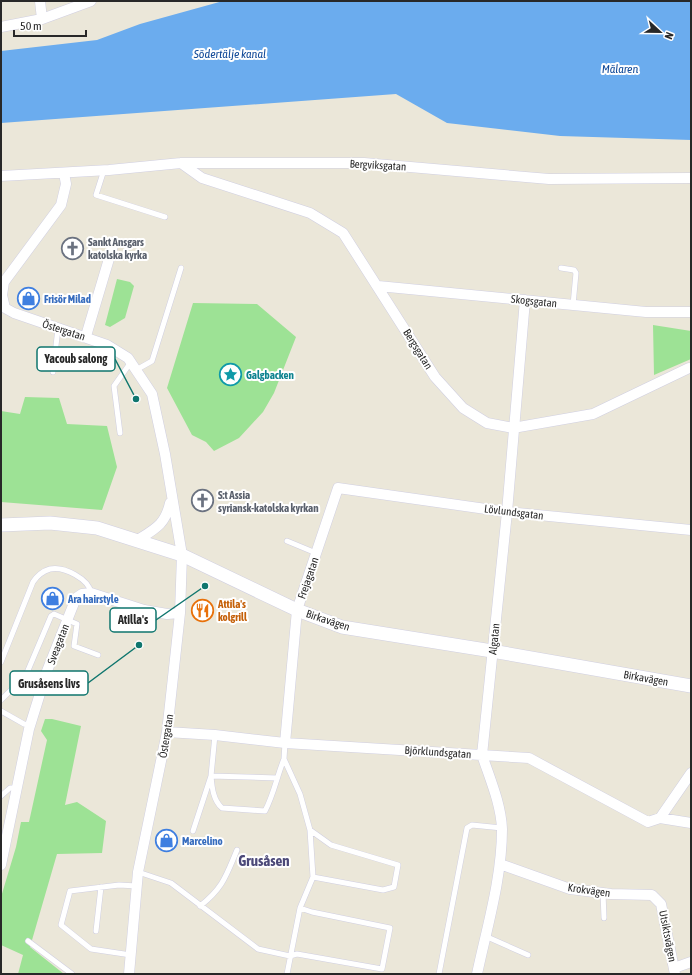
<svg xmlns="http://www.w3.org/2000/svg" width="692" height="975" font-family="'Asap Condensed',sans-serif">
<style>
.green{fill:#9de295}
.water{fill:#6bacee}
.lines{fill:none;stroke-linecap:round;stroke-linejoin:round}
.service-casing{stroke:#d0cfe1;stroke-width:6}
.minor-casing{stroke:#d0cfe1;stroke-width:11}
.tertiary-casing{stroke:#d0cfe1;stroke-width:14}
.service{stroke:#fff;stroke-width:5}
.minor{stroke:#fff;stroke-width:10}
.tertiary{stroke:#fff;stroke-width:13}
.labels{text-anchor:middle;stroke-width:4;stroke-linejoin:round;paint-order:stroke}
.street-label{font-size:11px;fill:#282828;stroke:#fff}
.worship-label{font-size:11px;font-weight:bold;fill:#5b616d;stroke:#fff;text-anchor:start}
.shop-label{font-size:11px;font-weight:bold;fill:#366cbe;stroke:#fff;text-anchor:start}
.culture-label{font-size:11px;font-weight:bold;fill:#0d838f;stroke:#fff;text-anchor:start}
.food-label{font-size:11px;font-weight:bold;fill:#c56008;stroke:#fff;text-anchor:start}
.water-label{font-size:12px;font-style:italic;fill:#0d4797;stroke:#fff}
.district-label{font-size:15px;font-weight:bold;fill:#4c4978;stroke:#fff}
.leader{fill:none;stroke:#0f766e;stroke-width:1.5}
.callout-dot{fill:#0f766e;stroke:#fff;stroke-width:1.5}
.callout{fill:#fff;stroke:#0f766e;stroke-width:1.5}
.callout-label{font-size:12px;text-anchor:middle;font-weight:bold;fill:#282828}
</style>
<rect width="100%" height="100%" fill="#ebe7d9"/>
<path class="green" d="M 117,279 L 130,282 L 134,286 L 125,318 L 110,327 L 105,325 Z
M 193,303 L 257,304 L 296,337 L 274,393 L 263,412 L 239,438 L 214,451 L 206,442 L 192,435 L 167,388 Z
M 653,325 L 691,331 L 691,359 L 654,375 Z
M 25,397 L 59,398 L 67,424 L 107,426 L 117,467 L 102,510 L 1,502 L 1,411 L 20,414 Z
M 45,719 L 52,719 L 81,726 L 65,805 L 77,802 L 106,821 L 102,853 L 57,854 L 30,947 L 64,974 L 18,974 L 23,955 L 1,945 L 1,897 L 16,847 L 21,822 L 29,822 L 47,740 L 41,731 Z"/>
<path class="water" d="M 223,1 L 691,1 L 691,140 L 560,136 L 447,123 L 396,94 L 1,123 L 1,51 L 97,40 L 140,24 Z"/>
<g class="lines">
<defs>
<path id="service" d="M 104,170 L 96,195 L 165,217
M 561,268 L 574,270 L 576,273 L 573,305
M 136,370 L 152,361 L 181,268
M 53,372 L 58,328
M 120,433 L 114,386 L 131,362
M 287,541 L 316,553
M 1,662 L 33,582 C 37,576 43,571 50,569 C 64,566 89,579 91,593
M 1,700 L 26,675 L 51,616 L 54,614 L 77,624 L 74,646 L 98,655
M 1,711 L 24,724 L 30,725
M 285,743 L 284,759 L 300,794 L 310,830 L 313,877 L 300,908 L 287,974
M 277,778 L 211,776 C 212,787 213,800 222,808 L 265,811 C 274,794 277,776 284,759
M 1,796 L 10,788 L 16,788
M 310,830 L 331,845 L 398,865 L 394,887 L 383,890 L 313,877
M 193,831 L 211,776 L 215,735
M 138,872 L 171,883 L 258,949 L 290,956 L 297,954 L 382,969 L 390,928 L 312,912 L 300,908
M 603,893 L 604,918
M 200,906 C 223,888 226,876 237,850
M 96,931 L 101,887
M 485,936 L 528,955
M 28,941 L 72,974
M 131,955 L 91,949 L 61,925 L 70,891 L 119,885 L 137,886
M 439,974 L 467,828 L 472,825 L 502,828"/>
<path id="minor" d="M 40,1 L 42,19
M 1,27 L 42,19 L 91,1
M 181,163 L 202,178 L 310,213 L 343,233 L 435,377 L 463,408 L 487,423 L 513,428 L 593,414 L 689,368
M 64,173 L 66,184 L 61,205 L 4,282 L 2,295 L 5,308 L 14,313 L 107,345 L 128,358 L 152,394 L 165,454 L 182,555 L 180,613 L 167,732 L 138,872 L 129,974
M 1,176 L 109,170 L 181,163 L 364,163 L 549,179 L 691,178
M 378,286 L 646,312 L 691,312
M 86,336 L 114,242
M 136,541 C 155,529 165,525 170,503
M 167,732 L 215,735 L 285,743 L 529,758 L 648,822 L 660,818 L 691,823
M 285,743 L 297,610 L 338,488 L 507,512 L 691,530
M 660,818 L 691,773
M 500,864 L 570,889 L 611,894 L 652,895 L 661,904 L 675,974
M 1,865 L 29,729 L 47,671 L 76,598 L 82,594 L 91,593 L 144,610 L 167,614 L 180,613
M 674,968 L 691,962
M 477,974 C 487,927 502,878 502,829 C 501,804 490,779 482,755 L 507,512 L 525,300"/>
<path id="tertiary" d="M 1,525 L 50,523 L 97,528 L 182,555 L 297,610 L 342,627 L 492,651 L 691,686"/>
</defs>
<use href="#service" class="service-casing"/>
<use href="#minor" class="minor-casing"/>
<use href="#tertiary" class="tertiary-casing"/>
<use href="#service" class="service"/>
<use href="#minor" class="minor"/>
<use href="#tertiary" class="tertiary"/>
</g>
<defs>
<symbol id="church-ring" viewBox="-11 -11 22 22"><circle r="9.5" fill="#fff" stroke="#6b7280" stroke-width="1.5"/><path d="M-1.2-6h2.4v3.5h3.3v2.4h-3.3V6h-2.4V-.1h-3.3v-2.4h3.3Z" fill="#6b7280"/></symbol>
<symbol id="shop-ring" viewBox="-11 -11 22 22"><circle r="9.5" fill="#fff" stroke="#3f7fe0" stroke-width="1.5"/><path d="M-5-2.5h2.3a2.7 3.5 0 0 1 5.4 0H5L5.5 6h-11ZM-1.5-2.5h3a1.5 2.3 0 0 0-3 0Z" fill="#3f7fe0"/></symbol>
<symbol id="sight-ring" viewBox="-11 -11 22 22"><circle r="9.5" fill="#fff" stroke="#0f9aa8" stroke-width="1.5"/><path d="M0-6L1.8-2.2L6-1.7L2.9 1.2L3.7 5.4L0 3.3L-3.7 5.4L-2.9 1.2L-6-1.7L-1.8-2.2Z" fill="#0f9aa8"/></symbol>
<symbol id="restaurant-ring" viewBox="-11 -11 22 22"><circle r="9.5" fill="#fff" stroke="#e8710a" stroke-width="1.5"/><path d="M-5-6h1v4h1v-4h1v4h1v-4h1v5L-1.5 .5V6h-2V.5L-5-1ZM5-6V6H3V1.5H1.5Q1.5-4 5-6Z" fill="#e8710a"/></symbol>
</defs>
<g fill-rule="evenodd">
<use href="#church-ring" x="60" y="236" width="25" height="25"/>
<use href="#shop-ring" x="16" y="286" width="25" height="25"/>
<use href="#sight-ring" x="218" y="362" width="25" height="25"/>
<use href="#church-ring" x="190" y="488" width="25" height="25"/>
<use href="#shop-ring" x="40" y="586" width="25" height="25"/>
<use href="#restaurant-ring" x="190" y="598" width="25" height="25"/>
<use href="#shop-ring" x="154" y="828" width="25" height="25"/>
</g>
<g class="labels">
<g class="street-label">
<text transform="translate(378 165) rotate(3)" y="4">Bergviksgatan</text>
<text transform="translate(534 301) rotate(6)" y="4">Skogsgatan</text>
<text transform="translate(64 330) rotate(18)" y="4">Östergatan</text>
<text transform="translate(418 349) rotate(58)" y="4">Bergsgatan</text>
<text transform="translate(514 512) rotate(7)" y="4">Lövlundsgatan</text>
<text transform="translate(308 578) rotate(-71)" y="4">Frejagatan</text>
<text transform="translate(328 620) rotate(18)" y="4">Birkavägen</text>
<text transform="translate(494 639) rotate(-84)" y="4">Algatan</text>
<text transform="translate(58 644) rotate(-69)" y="4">Sveagatan</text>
<text transform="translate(646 678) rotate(10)" y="4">Birkavägen</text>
<text transform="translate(166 736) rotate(-81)" y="4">Östergatan</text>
<text transform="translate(438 752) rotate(4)" y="4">Björklundsgatan</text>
<text transform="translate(589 890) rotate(8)" y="4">Krokvägen</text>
<text transform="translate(668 936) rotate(79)" y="4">Utsiktsvägen</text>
</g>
<g class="worship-label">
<text x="88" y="246">Sankt Ansgars<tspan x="88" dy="13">katolska kyrka</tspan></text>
<text x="218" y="499">S:t Assia<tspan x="218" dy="13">syriansk-katolska kyrkan</tspan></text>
</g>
<g class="shop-label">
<text x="44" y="303">Frisör Milad</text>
<text x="68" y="603">Ara hairstyle</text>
<text x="182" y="845">Marcelino</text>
</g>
<g class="culture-label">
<text x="246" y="379">Galgbacken</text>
</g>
<g class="food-label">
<text x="218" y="608">Attila's<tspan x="218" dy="13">kolgrill</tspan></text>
</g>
<g class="water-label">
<text x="230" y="58">Södertälje kanal</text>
<text x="620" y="73">Mälaren</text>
</g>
<g class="district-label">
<text x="264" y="866">Grusåsen</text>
</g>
</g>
<path class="leader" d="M136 399L115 359M205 586L156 620M139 645L88 683"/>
<g class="callout-dot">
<circle cx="136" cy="399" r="4"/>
<circle cx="205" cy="586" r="4"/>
<circle cx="139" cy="645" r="4"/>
</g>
<g class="callout">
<rect x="37" y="347" width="78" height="24" rx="4"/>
<rect x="110" y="608" width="46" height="24" rx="4"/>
<rect x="10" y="671" width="78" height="24" rx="4"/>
</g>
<g class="callout-label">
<text x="76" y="363">Yacoub salong</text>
<text x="133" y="624">Atilla's</text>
<text x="49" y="688">Grusåsens livs</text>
</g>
<rect width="692" height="975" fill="none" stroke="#282828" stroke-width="4"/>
<g transform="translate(660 32) rotate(112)" stroke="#ffffff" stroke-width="3" paint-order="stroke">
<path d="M0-3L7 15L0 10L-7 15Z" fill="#282828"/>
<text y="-6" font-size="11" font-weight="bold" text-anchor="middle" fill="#282828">N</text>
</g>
<path d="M14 30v6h72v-6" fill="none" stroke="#282828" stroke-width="2"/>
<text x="20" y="30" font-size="12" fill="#282828" stroke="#ffffff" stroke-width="3" paint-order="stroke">50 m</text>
</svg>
